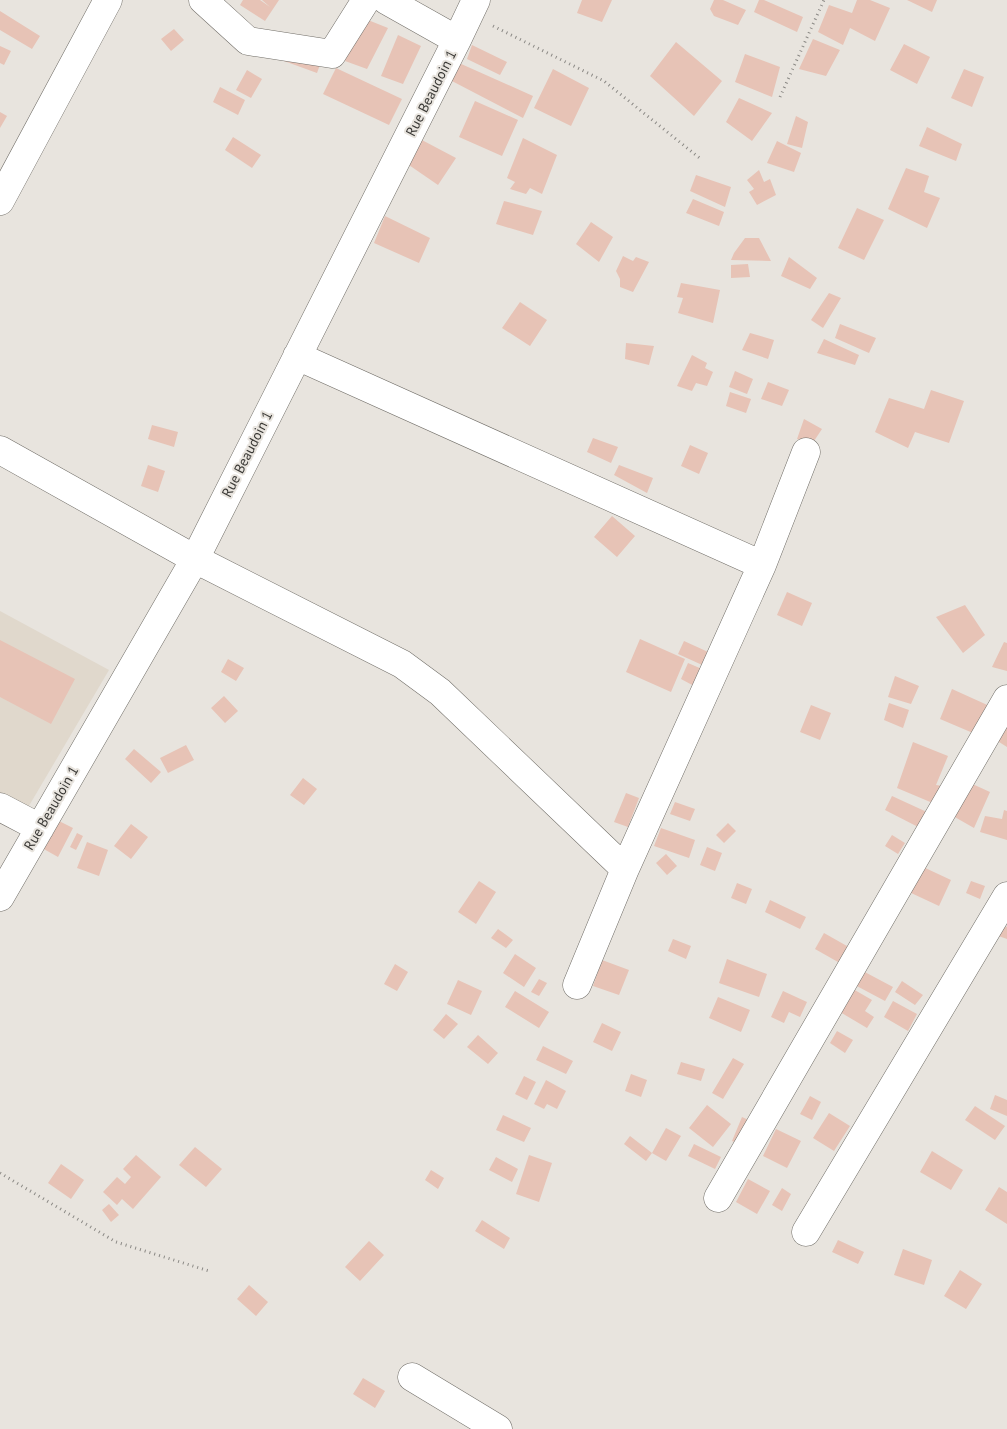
<svg xmlns="http://www.w3.org/2000/svg" width="1007" height="1429" font-family="'PT Sans',sans-serif">
<style>
.built{fill:#e0d8cc}
.building{fill:#e7c3b6}
.lines{fill:none;stroke-linecap:round;stroke-linejoin:round}
.minor-casing{stroke:#716e68;stroke-width:29}
.path{stroke:#8b8985;stroke-width:3;stroke-dasharray:1 4;stroke-linecap:butt}
.minor{stroke:#fff;stroke-width:28}
.labels{text-anchor:middle;stroke-width:4;stroke-linejoin:round;paint-order:stroke}
.street-label{font-size:14px;fill:#3a3936;stroke:#e8e4de}
</style>
<rect width="100%" height="100%" fill="#e8e4de"/>
<path class="built" d="M 0,611 L 109,670 L 23,816 L 0,804 Z"/>
<path class="building" d="M 243,0 L 260,0 L 270,7 L 262,0 L 279,0 L 265,21 L 240,5 Z
M 582,0 L 612,0 L 602,22 L 577,13 Z
M 714,0 L 723,0 L 746,10 L 738,25 L 714,16 L 710,9 Z
M 759,0 L 764,0 L 803,17 L 797,32 L 754,12 Z
M 857,0 L 870,0 L 890,8 L 875,41 L 850,28 L 843,45 L 818,32 L 829,5 L 852,13 Z
M 907,0 L 937,0 L 932,12 Z
M 0,11 L 40,36 L 32,49 L 0,30 Z
M 363,18 L 388,28 L 367,69 L 345,61 Z
M 174,29 L 184,40 L 171,51 L 161,39 Z
M 398,35 L 421,46 L 403,84 L 381,76 Z
M 813,39 L 840,50 L 826,76 L 799,69 Z
M 676,42 L 722,81 L 694,116 L 650,76 Z
M 904,44 L 930,57 L 917,84 L 890,70 Z
M 472,45 L 507,62 L 500,75 L 467,59 Z
M 0,46 L 11,51 L 4,65 L 0,63 Z
M 289,47 L 322,59 L 317,73 L 284,61 Z
M 745,54 L 780,67 L 772,97 L 735,82 Z
M 459,63 L 533,96 L 523,118 L 450,80 Z
M 336,68 L 402,99 L 389,125 L 323,94 Z
M 553,69 L 589,88 L 571,126 L 534,108 Z
M 964,69 L 984,77 L 972,107 L 951,98 Z
M 247,70 L 262,79 L 251,98 L 236,90 Z
M 220,87 L 245,100 L 238,115 L 213,102 Z
M 739,98 L 772,113 L 752,141 L 726,122 Z
M 475,101 L 518,120 L 502,156 L 459,137 Z
M 0,112 L 7,116 L 0,128 Z
M 796,116 L 808,122 L 802,148 L 787,144 Z
M 927,127 L 962,144 L 956,161 L 919,146 Z
M 233,137 L 261,155 L 252,168 L 225,150 Z
M 523,138 L 557,155 L 542,194 L 530,188 L 526,194 L 510,189 L 515,182 L 507,178 Z
M 420,139 L 456,158 L 438,185 L 406,163 Z
M 777,141 L 801,153 L 794,172 L 767,163 Z
M 906,168 L 929,176 L 924,192 L 940,198 L 927,228 L 888,209 Z
M 759,170 L 764,182 L 770,179 L 776,195 L 757,205 L 749,192 L 754,189 L 747,180 Z
M 696,175 L 731,187 L 725,207 L 690,191 Z
M 693,199 L 724,212 L 719,226 L 686,213 Z
M 504,201 L 542,211 L 533,235 L 496,224 Z
M 857,208 L 884,220 L 864,260 L 838,248 Z
M 385,216 L 430,238 L 419,263 L 374,243 Z
M 591,222 L 613,237 L 599,262 L 576,244 Z
M 745,238 L 759,238 L 771,261 L 731,260 L 734,253 Z
M 623,256 L 633,261 L 636,257 L 649,262 L 633,292 L 620,287 L 620,279 L 616,271 Z
M 789,257 L 817,278 L 810,289 L 781,276 Z
M 748,264 L 750,277 L 731,278 L 731,265 Z
M 681,283 L 720,290 L 713,323 L 678,313 L 683,298 L 677,297 Z
M 829,293 L 841,298 L 823,328 L 811,320 Z
M 520,302 L 547,320 L 530,346 L 502,328 Z
M 840,324 L 876,338 L 869,353 L 835,338 Z
M 750,333 L 774,340 L 768,359 L 742,350 Z
M 824,339 L 859,355 L 855,365 L 817,353 Z
M 626,343 L 654,346 L 649,365 L 625,359 Z
M 692,355 L 707,363 L 705,368 L 713,372 L 707,386 L 696,383 L 692,391 L 677,386 Z
M 735,371 L 753,379 L 747,394 L 729,387 Z
M 768,382 L 789,390 L 782,406 L 761,399 Z
M 931,390 L 964,401 L 949,443 L 915,432 L 908,448 L 875,432 L 889,398 L 924,409 Z
M 730,392 L 751,399 L 746,413 L 726,406 Z
M 804,419 L 822,429 L 812,444 L 797,439 Z
M 152,425 L 178,432 L 174,447 L 148,439 Z
M 593,438 L 618,447 L 611,463 L 587,452 Z
M 690,445 L 708,453 L 699,474 L 681,466 Z
M 148,465 L 165,471 L 158,492 L 141,486 Z
M 619,465 L 653,478 L 647,493 L 614,475 Z
M 612,516 L 635,536 L 617,557 L 594,537 Z
M 787,592 L 812,603 L 802,626 L 777,615 Z
M 965,605 L 985,635 L 963,653 L 936,617 Z
M 640,639 L 685,659 L 671,692 L 626,672 Z
M 0,640 L 75,679 L 51,724 L 0,697 Z
M 684,641 L 717,656 L 711,669 L 678,654 Z
M 1004,642 L 1007,643 L 1007,671 L 992,667 Z
M 228,659 L 244,668 L 236,681 L 221,672 Z
M 688,663 L 702,669 L 694,686 L 681,679 Z
M 895,676 L 919,686 L 911,704 L 888,697 Z
M 952,689 L 994,708 L 980,736 L 940,719 Z
M 224,696 L 238,711 L 225,723 L 211,708 Z
M 889,703 L 909,710 L 903,728 L 884,720 Z
M 811,705 L 831,713 L 820,740 L 800,732 Z
M 1007,715 L 1007,747 L 988,735 Z
M 913,742 L 948,756 L 936,785 L 943,786 L 935,804 L 897,788 Z
M 186,745 L 194,760 L 168,773 L 160,758 Z
M 134,749 L 161,772 L 151,783 L 125,759 Z
M 303,778 L 317,789 L 304,805 L 290,795 Z
M 968,782 L 990,792 L 974,828 L 953,816 Z
M 626,793 L 639,798 L 628,827 L 614,822 Z
M 892,796 L 929,813 L 922,829 L 885,810 Z
M 675,802 L 695,809 L 690,821 L 670,814 Z
M 1004,810 L 1007,811 L 1007,840 L 980,832 L 985,816 L 1002,819 Z
M 57,820 L 73,828 L 58,857 L 42,848 Z
M 728,823 L 736,831 L 724,843 L 716,835 Z
M 131,824 L 148,837 L 131,859 L 114,846 Z
M 661,828 L 695,840 L 689,858 L 654,846 Z
M 77,833 L 83,836 L 76,850 L 70,847 Z
M 892,835 L 905,843 L 898,854 L 885,846 Z
M 87,842 L 108,850 L 99,876 L 77,868 Z
M 707,847 L 722,853 L 715,871 L 700,865 Z
M 666,854 L 677,866 L 667,875 L 656,863 Z
M 921,866 L 951,880 L 939,906 L 909,892 Z
M 479,881 L 496,892 L 476,924 L 458,912 Z
M 971,881 L 985,886 L 980,899 L 966,893 Z
M 737,883 L 752,889 L 746,904 L 731,898 Z
M 770,900 L 806,917 L 800,929 L 765,912 Z
M 994,922 L 1007,927 L 1007,939 L 990,933 Z
M 498,929 L 513,940 L 506,948 L 491,938 Z
M 824,933 L 854,950 L 845,966 L 815,949 Z
M 673,939 L 691,946 L 686,959 L 668,951 Z
M 515,954 L 536,968 L 524,987 L 503,973 Z
M 727,959 L 767,974 L 759,997 L 719,983 Z
M 602,960 L 629,970 L 619,995 L 593,986 Z
M 395,964 L 408,972 L 397,991 L 384,984 Z
M 861,970 L 893,987 L 885,1001 L 853,984 Z
M 539,979 L 547,983 L 539,996 L 531,992 Z
M 458,980 L 482,991 L 471,1015 L 447,1004 Z
M 902,981 L 923,995 L 915,1005 L 895,992 Z
M 853,989 L 872,1000 L 865,1011 L 874,1017 L 867,1028 L 840,1012 Z
M 515,991 L 549,1012 L 539,1028 L 505,1007 Z
M 783,991 L 807,1002 L 800,1017 L 789,1012 L 784,1023 L 771,1017 Z
M 718,997 L 750,1010 L 741,1032 L 709,1018 Z
M 893,1001 L 917,1014 L 908,1031 L 884,1017 Z
M 446,1014 L 458,1024 L 444,1039 L 433,1030 Z
M 602,1023 L 621,1032 L 612,1051 L 593,1042 Z
M 837,1031 L 853,1040 L 845,1053 L 830,1043 Z
M 478,1035 L 498,1053 L 488,1064 L 467,1047 Z
M 543,1046 L 573,1061 L 566,1074 L 536,1060 Z
M 733,1058 L 744,1064 L 723,1099 L 712,1093 Z
M 681,1062 L 705,1069 L 701,1081 L 677,1074 Z
M 631,1074 L 647,1080 L 641,1097 L 625,1091 Z
M 524,1076 L 536,1082 L 527,1100 L 515,1094 Z
M 546,1080 L 566,1091 L 557,1109 L 547,1104 L 544,1109 L 534,1104 Z
M 995,1095 L 1007,1100 L 1007,1116 L 990,1109 Z
M 810,1096 L 821,1102 L 812,1120 L 800,1114 Z
M 707,1105 L 731,1124 L 713,1147 L 689,1128 Z
M 975,1106 L 1005,1126 L 995,1140 L 965,1120 Z
M 829,1113 L 850,1126 L 834,1151 L 813,1138 Z
M 503,1115 L 531,1128 L 524,1142 L 496,1130 Z
M 742,1117 L 762,1126 L 752,1150 L 732,1141 Z
M 666,1128 L 681,1136 L 666,1161 L 652,1153 Z
M 776,1129 L 801,1141 L 787,1168 L 763,1156 Z
M 630,1136 L 652,1153 L 646,1161 L 624,1144 Z
M 694,1144 L 721,1157 L 715,1169 L 688,1156 Z
M 195,1147 L 222,1169 L 206,1187 L 179,1165 Z
M 932,1151 L 963,1170 L 951,1190 L 920,1172 Z
M 136,1155 L 161,1177 L 133,1209 L 122,1199 L 117,1205 L 103,1192 L 117,1177 L 125,1184 L 131,1177 L 123,1169 Z
M 529,1155 L 552,1163 L 539,1202 L 516,1194 Z
M 496,1157 L 518,1169 L 512,1182 L 489,1170 Z
M 61,1164 L 84,1180 L 71,1199 L 48,1183 Z
M 431,1170 L 444,1178 L 438,1189 L 425,1180 Z
M 748,1179 L 770,1191 L 757,1214 L 736,1202 Z
M 999,1187 L 1007,1192 L 1007,1224 L 985,1210 Z
M 782,1188 L 791,1194 L 782,1211 L 772,1205 Z
M 109,1204 L 119,1215 L 111,1222 L 102,1210 Z
M 482,1220 L 510,1238 L 504,1249 L 475,1231 Z
M 838,1240 L 864,1252 L 858,1264 L 832,1252 Z
M 369,1241 L 384,1255 L 360,1281 L 345,1267 Z
M 903,1249 L 932,1260 L 924,1285 L 894,1275 Z
M 960,1270 L 982,1284 L 966,1309 L 944,1296 Z
M 249,1285 L 268,1302 L 256,1316 L 237,1299 Z
M 363,1378 L 385,1391 L 375,1408 L 353,1394 Z"/>
<g class="lines">
<defs>
<path id="minor" d="M 203,0 L 248,41 L 332,54 L 366,0
M 386,0 L 457,40
M 0,201 L 108,0
M 297,356 L 762,565
M 0,450 L 195,559 L 402,664 L 440,692 L 625,869
M 0,807 L 40,828
M 0,897 L 195,559 L 457,40 L 476,0
M 577,985 L 625,869 L 762,565 L 806,452
M 718,1198 L 1007,699
M 806,1232 L 1007,896
M 412,1377 L 498,1429"/>
</defs>
<use href="#minor" class="minor-casing"/>
<path class="path" d="M 493,26 L 604,81 L 702,160
M 780,97 L 824,0
M 0,1173 L 116,1242 L 209,1271"/>
<use href="#minor" class="minor"/>
</g>
<g class="labels">
<g class="street-label">
<text transform="translate(431 93) rotate(-63)" y="5">Rue Beaudoin 1</text>
<text transform="translate(247 454) rotate(-63)" y="5">Rue Beaudoin 1</text>
<text transform="translate(51 808) rotate(-60)" y="5">Rue Beaudoin 1</text>
</g>
</g>
</svg>
